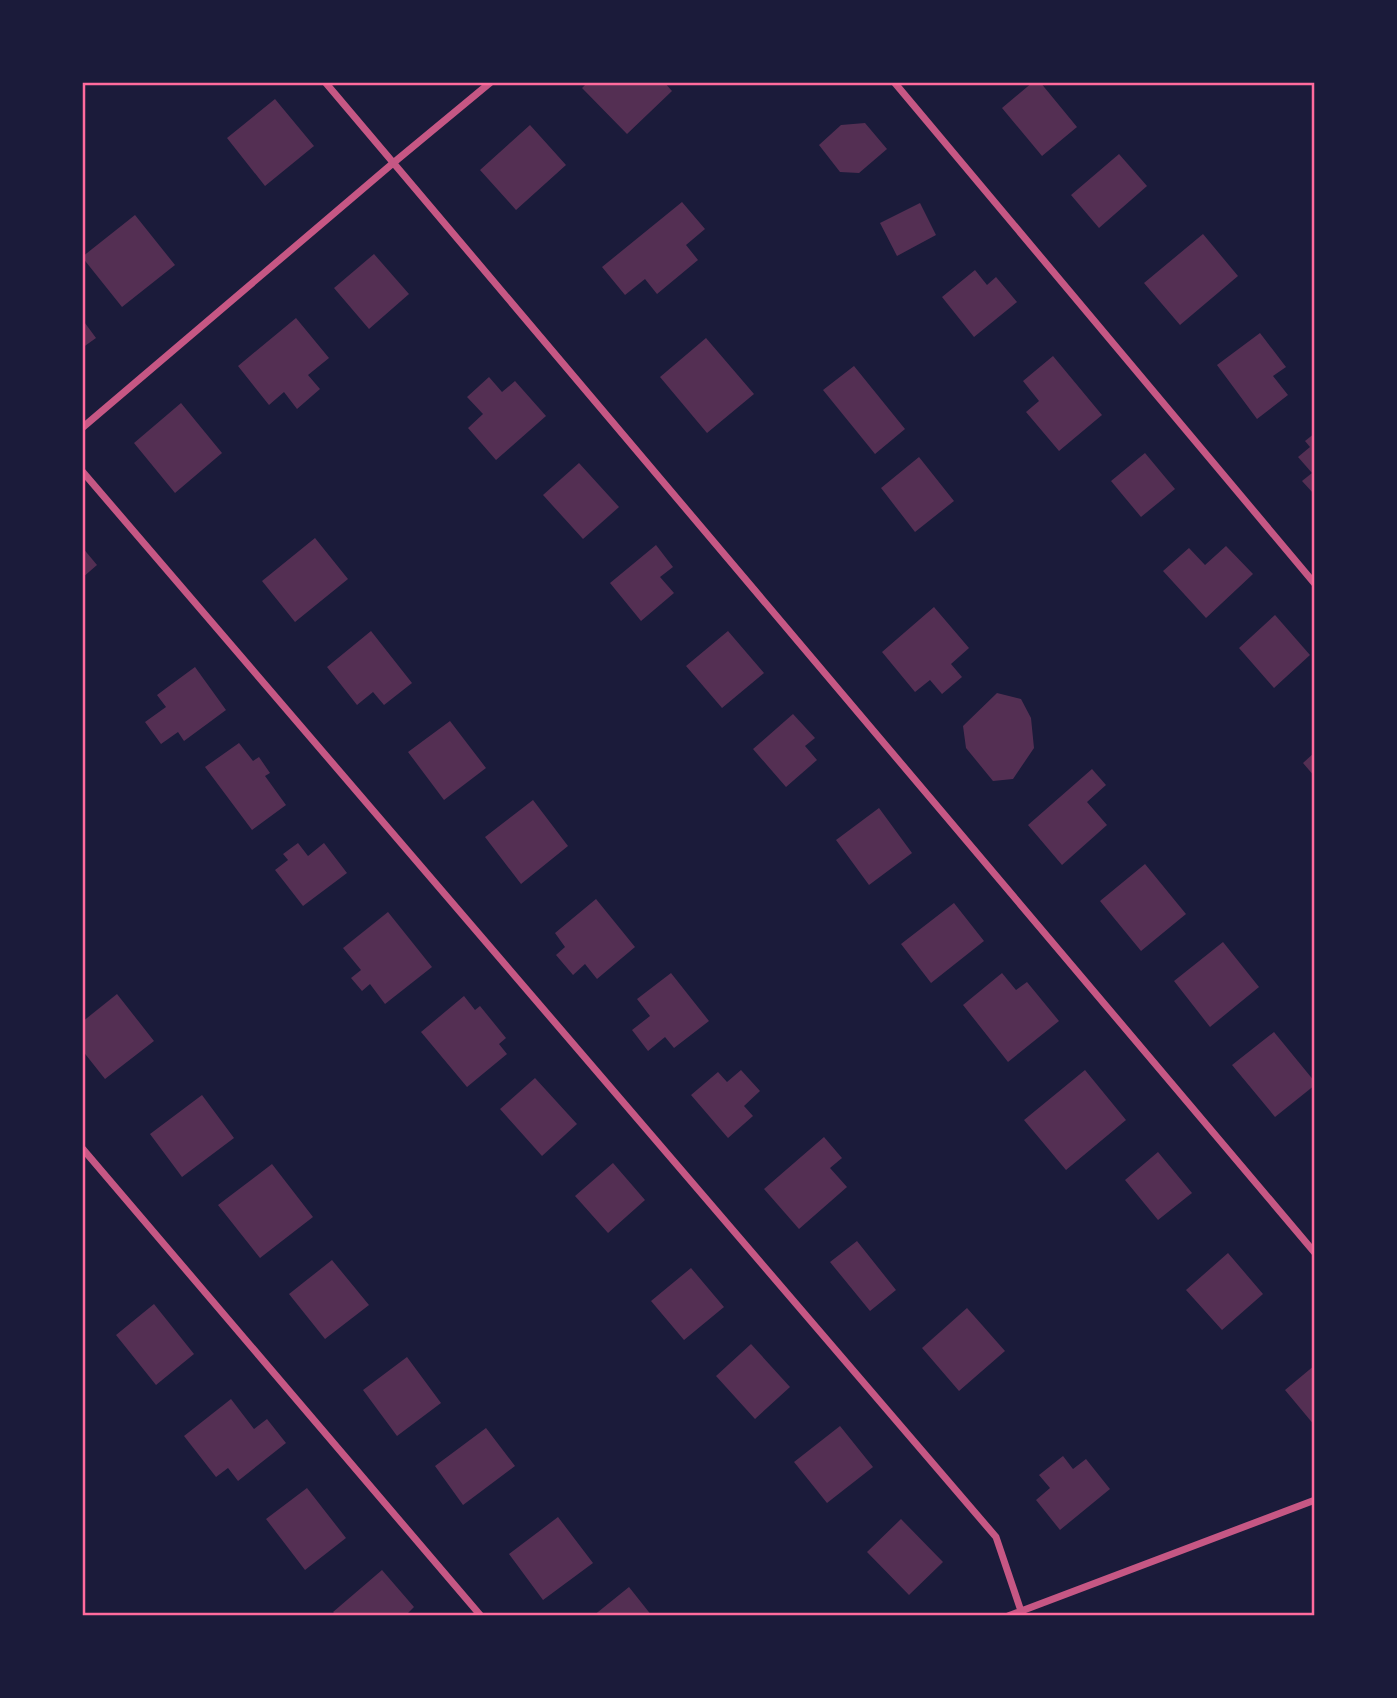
<svg xmlns="http://www.w3.org/2000/svg" width="1397" height="1698" font-family="Commissioner,sans-serif">
<style>
.building{fill:#542f53}
.lines{fill:none;stroke-linecap:round;stroke-linejoin:round}
.minor{stroke:#c65784;stroke-width:7}
.neatline{fill:none;stroke:#ff6b9d;stroke-width:2.5}
</style>
<rect width="100%" height="100%" fill="#1b1b3a"/>
<path class="building" d="M 588,82 L 664,82 L 672,91 L 627,134 L 582,88 Z
M 1033,82 L 1040,82 L 1077,127 L 1042,156 L 1002,108 Z
M 275,99 L 314,146 L 265,186 L 227,138 Z
M 865,123 L 887,149 L 859,173 L 840,172 L 819,145 L 841,125 Z
M 530,125 L 566,165 L 516,210 L 480,170 Z
M 1119,154 L 1147,186 L 1099,228 L 1071,195 Z
M 682,202 L 705,229 L 686,245 L 698,260 L 657,294 L 645,279 L 625,295 L 602,267 Z
M 920,203 L 936,235 L 897,256 L 880,223 Z
M 135,215 L 175,265 L 122,307 L 82,257 Z
M 1203,234 L 1238,276 L 1180,325 L 1144,283 Z
M 374,254 L 409,294 L 369,329 L 334,288 Z
M 975,270 L 987,285 L 996,277 L 1017,302 L 974,337 L 942,297 Z
M 296,318 L 329,358 L 308,375 L 320,389 L 297,409 L 284,392 L 269,405 L 238,366 Z
M 82,319 L 96,338 L 82,348 Z
M 1260,333 L 1286,367 L 1273,376 L 1288,395 L 1257,419 L 1217,365 Z
M 706,338 L 754,394 L 707,433 L 660,377 Z
M 1053,356 L 1102,415 L 1059,451 L 1026,412 L 1039,401 L 1023,381 Z
M 854,366 L 905,429 L 875,454 L 823,390 Z
M 489,377 L 502,392 L 515,381 L 546,416 L 496,460 L 468,428 L 483,414 L 467,397 Z
M 181,403 L 222,453 L 175,493 L 134,443 Z
M 1315,433 L 1315,492 L 1313,493 L 1302,481 L 1312,473 L 1298,457 L 1310,447 L 1305,441 Z
M 1145,453 L 1175,489 L 1141,517 L 1111,481 Z
M 919,457 L 954,501 L 915,532 L 881,488 Z
M 579,463 L 619,507 L 583,539 L 543,495 Z
M 315,538 L 348,579 L 295,622 L 262,581 Z
M 656,545 L 673,567 L 660,577 L 674,593 L 641,621 L 610,583 Z
M 1226,546 L 1253,574 L 1206,618 L 1163,571 L 1189,548 L 1205,565 Z
M 82,547 L 97,565 L 82,578 Z
M 934,607 L 969,648 L 951,664 L 962,677 L 942,694 L 930,680 L 915,692 L 882,652 Z
M 1275,615 L 1310,655 L 1274,688 L 1239,648 Z
M 371,631 L 412,683 L 384,705 L 373,692 L 357,705 L 327,667 Z
M 728,631 L 764,673 L 722,708 L 686,666 Z
M 195,667 L 226,710 L 184,741 L 178,732 L 161,744 L 145,722 L 166,707 L 157,695 Z
M 997,693 L 1021,699 L 1031,718 L 1034,748 L 1013,779 L 993,781 L 966,748 L 963,726 Z
M 793,714 L 815,738 L 805,746 L 817,760 L 786,787 L 753,749 Z
M 450,721 L 486,768 L 444,800 L 408,752 Z
M 239,743 L 253,761 L 259,757 L 270,773 L 265,776 L 286,805 L 252,830 L 205,767 Z
M 1315,752 L 1315,777 L 1303,763 Z
M 1092,769 L 1106,785 L 1087,802 L 1107,825 L 1062,865 L 1028,825 Z
M 533,800 L 568,846 L 521,884 L 485,837 Z
M 879,808 L 912,853 L 869,885 L 836,840 Z
M 298,843 L 308,856 L 324,843 L 347,873 L 303,906 L 275,870 L 288,860 L 283,854 Z
M 1145,864 L 1186,914 L 1141,951 L 1100,901 Z
M 596,899 L 635,947 L 597,979 L 585,964 L 573,975 L 556,955 L 565,947 L 555,933 Z
M 954,903 L 984,941 L 931,983 L 901,944 Z
M 388,912 L 432,967 L 385,1004 L 370,984 L 362,991 L 351,978 L 361,970 L 343,948 Z
M 1223,942 L 1259,987 L 1210,1027 L 1174,981 Z
M 671,973 L 709,1021 L 674,1048 L 665,1037 L 648,1051 L 632,1030 L 650,1016 L 637,999 Z
M 1002,973 L 1016,990 L 1027,982 L 1059,1021 L 1008,1062 L 963,1005 Z
M 117,994 L 154,1041 L 105,1079 L 82,1050 L 82,1022 Z
M 464,996 L 475,1010 L 480,1006 L 506,1038 L 499,1044 L 507,1054 L 467,1087 L 421,1032 Z
M 1274,1032 L 1315,1082 L 1315,1085 L 1275,1117 L 1232,1065 Z
M 741,1070 L 760,1091 L 744,1106 L 753,1116 L 728,1138 L 691,1095 L 718,1072 L 727,1082 Z
M 1085,1070 L 1126,1120 L 1066,1170 L 1024,1120 Z
M 535,1078 L 577,1124 L 542,1156 L 500,1109 Z
M 202,1095 L 234,1138 L 182,1177 L 150,1134 Z
M 824,1137 L 842,1158 L 830,1168 L 847,1187 L 799,1229 L 764,1189 Z
M 1158,1152 L 1192,1193 L 1158,1220 L 1125,1180 Z
M 613,1163 L 645,1200 L 608,1233 L 575,1196 Z
M 272,1164 L 313,1217 L 260,1258 L 218,1205 Z
M 857,1241 L 896,1290 L 870,1311 L 830,1262 Z
M 1228,1253 L 1263,1294 L 1222,1330 L 1186,1290 Z
M 332,1260 L 369,1305 L 325,1339 L 289,1294 Z
M 691,1268 L 724,1307 L 684,1340 L 651,1301 Z
M 154,1304 L 194,1354 L 156,1385 L 116,1335 Z
M 967,1308 L 1005,1351 L 959,1391 L 922,1348 Z
M 751,1344 L 790,1387 L 755,1419 L 716,1376 Z
M 407,1357 L 441,1403 L 397,1436 L 363,1390 Z
M 1315,1365 L 1315,1426 L 1285,1390 Z
M 231,1399 L 254,1429 L 267,1419 L 286,1443 L 238,1481 L 228,1468 L 216,1477 L 184,1436 Z
M 840,1426 L 873,1467 L 827,1503 L 794,1462 Z
M 486,1428 L 515,1466 L 463,1505 L 435,1466 Z
M 1063,1456 L 1073,1469 L 1086,1459 L 1110,1489 L 1060,1530 L 1036,1500 L 1050,1488 L 1039,1475 Z
M 307,1488 L 346,1538 L 305,1570 L 266,1519 Z
M 558,1517 L 593,1563 L 543,1600 L 509,1554 Z
M 901,1519 L 943,1562 L 909,1595 L 867,1552 Z
M 382,1570 L 414,1607 L 405,1616 L 337,1616 L 333,1612 Z
M 629,1587 L 652,1616 L 593,1616 Z"/>
<g class="lines">
<path class="minor" d="M 325,82 L 1315,1253
M 894,82 L 1315,584
M 82,428 L 392,164 L 491,82
M 82,471 L 996,1537 L 1021,1611
M 82,1148 L 481,1616
M 1008,1616 L 1315,1500"/>
</g>
<rect width="1397" height="1698" fill="none" stroke="#1b1b3a" stroke-width="168"/>
<rect x="84" y="84" width="1229" height="1530" class="neatline"/>
</svg>
